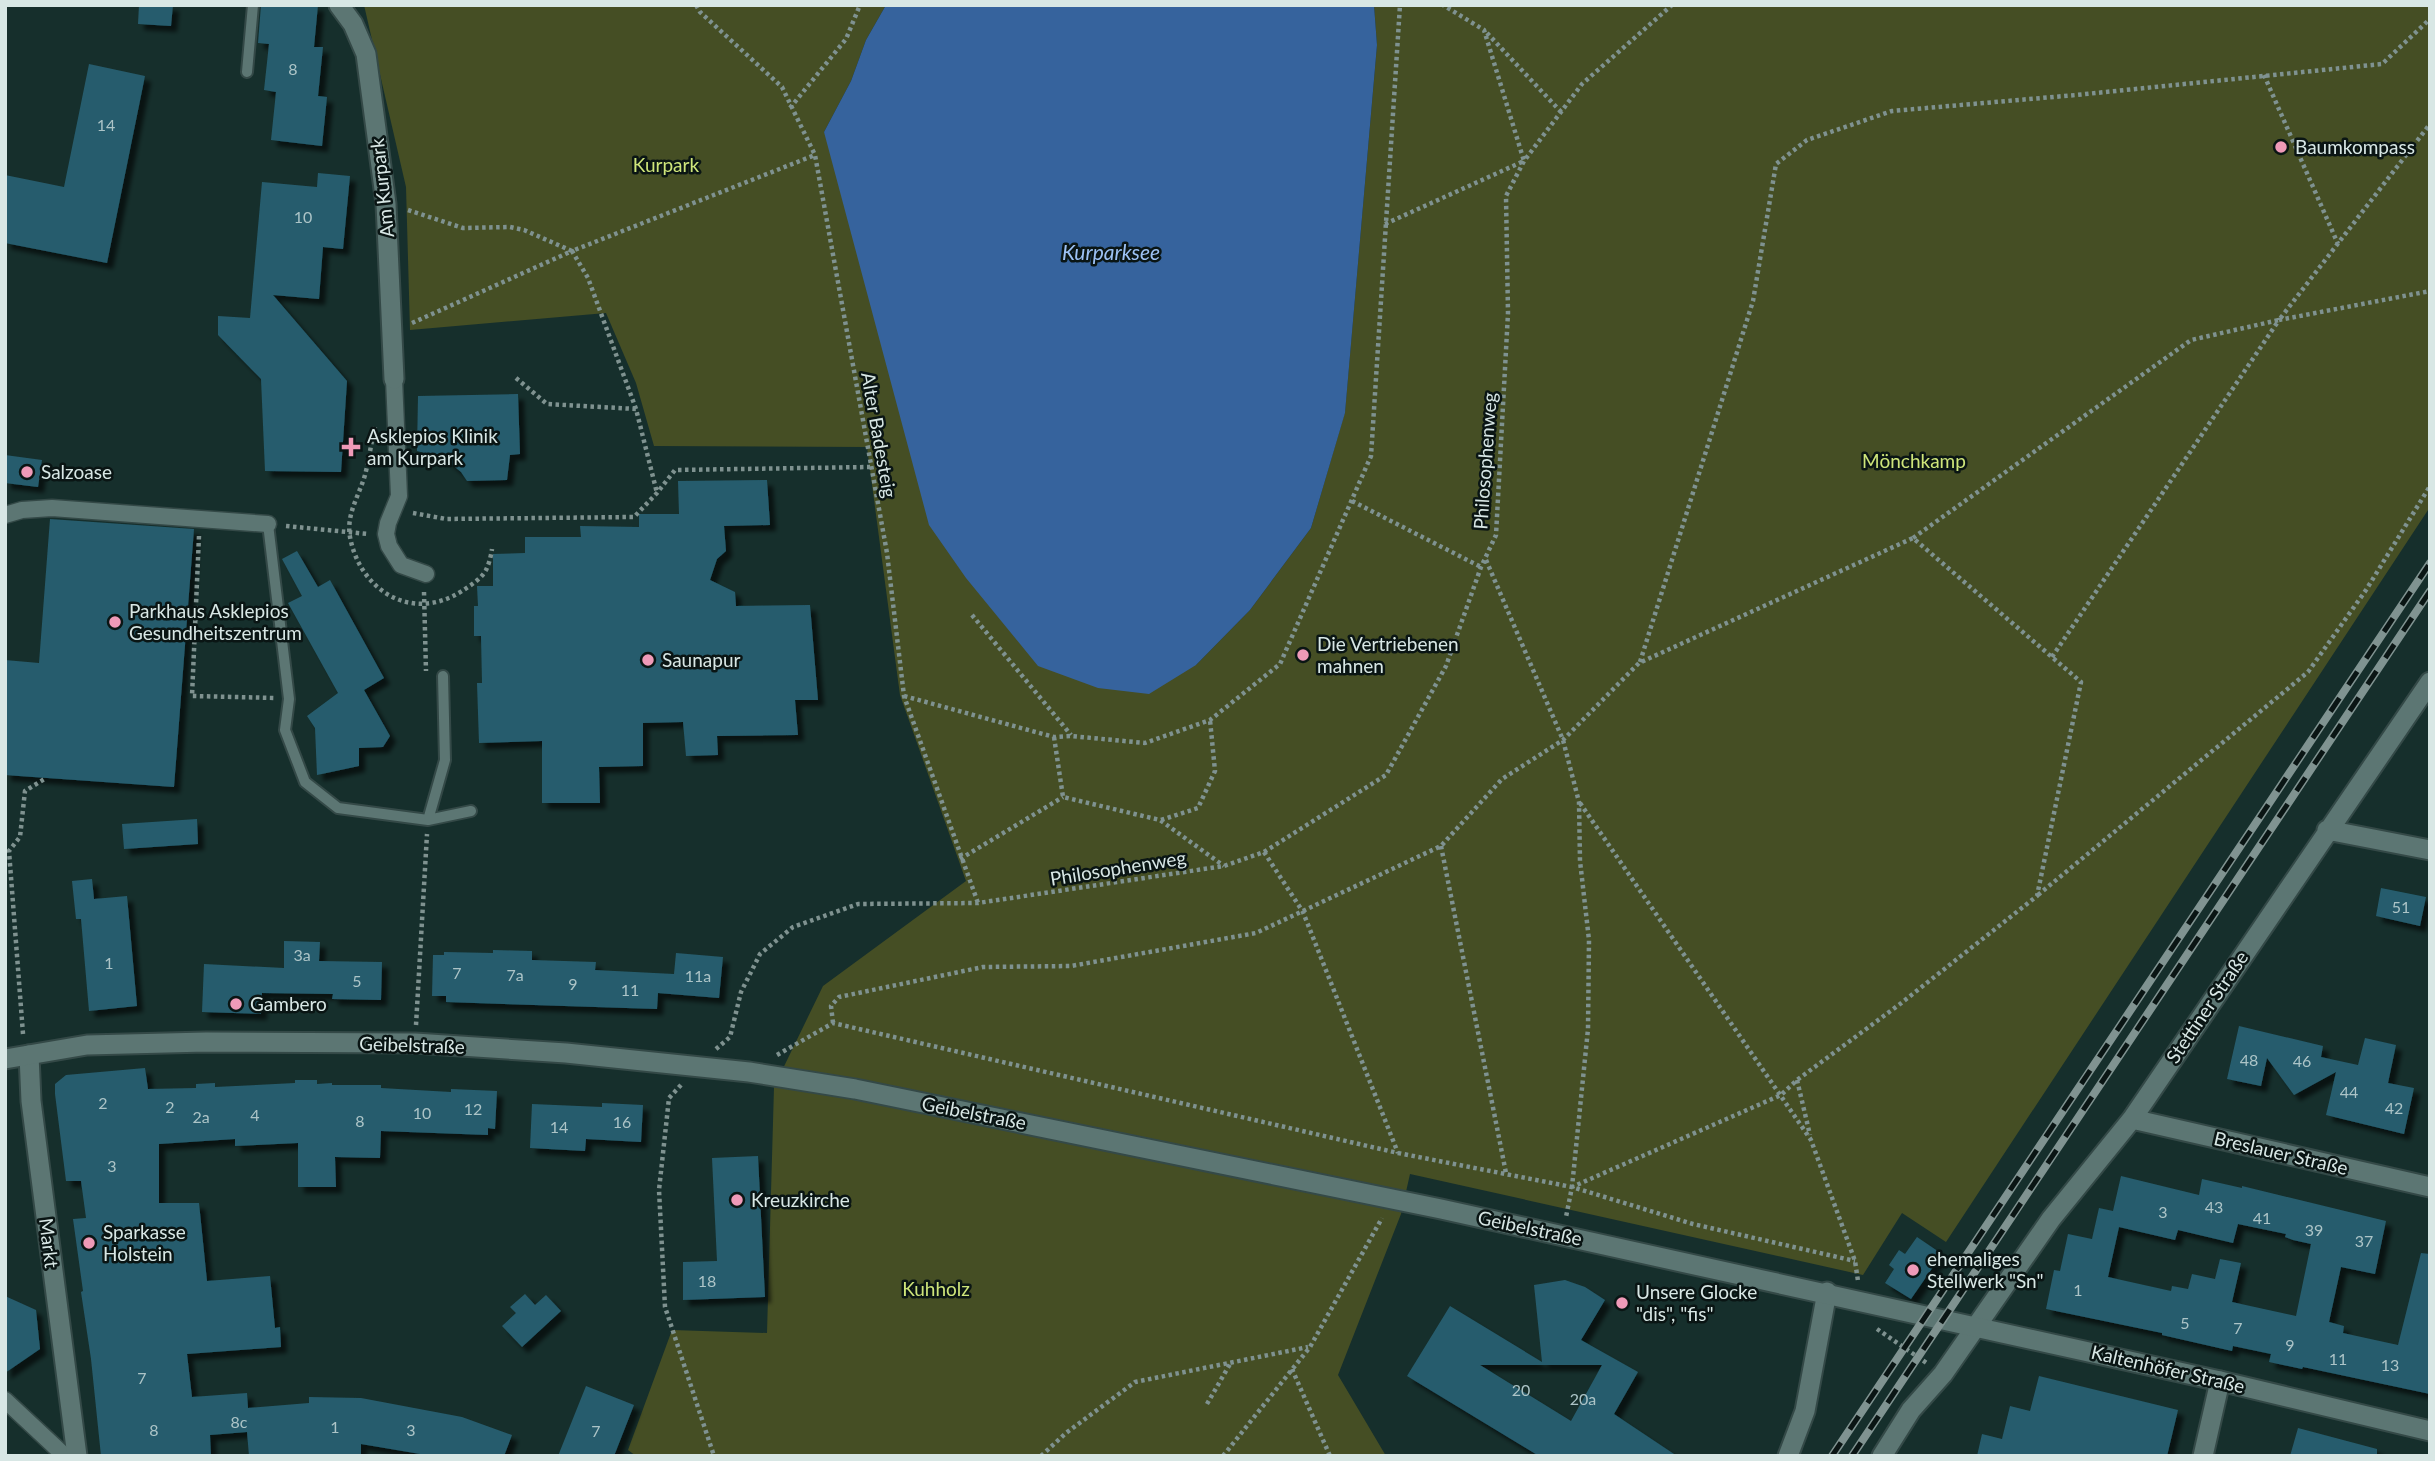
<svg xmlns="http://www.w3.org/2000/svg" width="2435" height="1461" font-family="Lato,sans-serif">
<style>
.green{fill:#454e24}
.water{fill:#36639d}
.building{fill:#265c6d;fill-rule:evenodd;filter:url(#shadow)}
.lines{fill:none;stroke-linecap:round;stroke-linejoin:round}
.service-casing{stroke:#344947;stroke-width:14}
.pedestrian-casing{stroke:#344947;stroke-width:19}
.minor-casing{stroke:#344947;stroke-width:23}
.tertiary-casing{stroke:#344947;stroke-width:23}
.path{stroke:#7f9290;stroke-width:4.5;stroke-dasharray:3.5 3.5;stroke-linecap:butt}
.service{stroke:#5c7673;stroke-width:10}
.pedestrian{stroke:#5c7673;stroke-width:16}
.minor{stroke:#5c7673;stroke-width:19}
.tertiary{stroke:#5c7673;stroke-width:19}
.rail-casing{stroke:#809391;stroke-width:8}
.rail{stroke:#0a1514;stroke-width:5;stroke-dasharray:16;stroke-linecap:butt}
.poi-dot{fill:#ef9ab8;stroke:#0a1514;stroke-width:2.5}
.labels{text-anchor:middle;stroke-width:5;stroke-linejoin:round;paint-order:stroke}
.number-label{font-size:16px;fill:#acc4c7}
.poi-label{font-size:19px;fill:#d8e7e5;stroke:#0a1514;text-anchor:start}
.park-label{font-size:19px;fill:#cee57a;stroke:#0a1514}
.street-label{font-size:19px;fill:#d8e7e5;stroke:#0a1514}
.water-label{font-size:21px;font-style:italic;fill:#9cc1f3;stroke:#0a1514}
</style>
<defs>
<filter id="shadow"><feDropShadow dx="6" dy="6" stdDeviation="2" flood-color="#0009"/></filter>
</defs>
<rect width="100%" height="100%" fill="#162f2c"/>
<path class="green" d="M 364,5 L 886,5 L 866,40 L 851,81 L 824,132 L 1196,665 L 1250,610 L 1311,528 L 1345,412 L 1377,45 L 1374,5 L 2430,5 L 2430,507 L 1946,1242 L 1902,1213 L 1863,1275 L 1410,1174 L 1401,1214 L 1338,1375 L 1386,1456 L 636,1456 L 628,1450 L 672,1330 L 767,1333 L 774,1087 L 823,986 L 966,881 L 900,695 L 867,447 L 654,446 L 636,383 L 606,313 L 410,330 L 406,187 Z"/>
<path class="water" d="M 886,5 L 1374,5 L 1377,45 L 1345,413 L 1311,528 L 1250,610 L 1196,665 L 1149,694 L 1098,688 L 1038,666 L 966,578 L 929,525 L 824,132 L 851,81 L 866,40 Z"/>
<path class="building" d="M 139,5 L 173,5 L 171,26 L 138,24 Z
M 261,5 L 318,5 L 314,47 L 323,47 L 318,96 L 327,97 L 322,146 L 271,140 L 276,92 L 264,90 L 269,44 L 258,43 Z
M 89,64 L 145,76 L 107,263 L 5,243 L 5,175 L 64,187 Z
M 318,173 L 350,176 L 343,249 L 323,247 L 319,299 L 273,295 L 347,381 L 341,472 L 265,471 L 261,379 L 218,335 L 218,316 L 250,318 L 262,182 L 317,187 Z
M 518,394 L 520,454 L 510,455 L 507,480 L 467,481 L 461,472 L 445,459 L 417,451 L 418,396 Z
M 5,455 L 42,460 L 38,487 L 5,483 Z
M 767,480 L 770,525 L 724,526 L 726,551 L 717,559 L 710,580 L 735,592 L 736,606 L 810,605 L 818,700 L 795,700 L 798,735 L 717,736 L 718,755 L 686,756 L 683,722 L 643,723 L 643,766 L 599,767 L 600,803 L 542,803 L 542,741 L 479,743 L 477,683 L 482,683 L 481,636 L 474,636 L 474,606 L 478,606 L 477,586 L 493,586 L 493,554 L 525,553 L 525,537 L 581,537 L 580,526 L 639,527 L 639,514 L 679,514 L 678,481 Z
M 50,519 L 194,529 L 174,787 L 5,775 L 5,660 L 39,663 Z
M 297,551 L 318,587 L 330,580 L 384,678 L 364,690 L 390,736 L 383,747 L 359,748 L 359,766 L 317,775 L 315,728 L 307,716 L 338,693 L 288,603 L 302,596 L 282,559 Z
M 197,819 L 198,844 L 124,849 L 122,824 Z
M 92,879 L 94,899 L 127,896 L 137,1006 L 89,1011 L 81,919 L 76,919 L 72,881 Z
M 2381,888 L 2426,897 L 2420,926 L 2376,916 Z
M 284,941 L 320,942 L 319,961 L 382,962 L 381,1000 L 332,999 L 333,994 L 262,993 L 261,1014 L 202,1012 L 204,964 L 284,968 Z
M 493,950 L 532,951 L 532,960 L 596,962 L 595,970 L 674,974 L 676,953 L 723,957 L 719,998 L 658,993 L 657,1009 L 446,1002 L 446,996 L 432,996 L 433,955 L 444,955 L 444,952 L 493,953 Z
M 2239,1026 L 2323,1046 L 2321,1057 L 2358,1065 L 2365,1038 L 2396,1045 L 2388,1083 L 2414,1088 L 2404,1134 L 2326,1115 L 2336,1072 L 2294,1095 L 2267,1058 L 2261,1086 L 2227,1079 Z
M 145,1068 L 148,1089 L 196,1088 L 196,1084 L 215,1083 L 215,1087 L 295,1083 L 295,1080 L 317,1080 L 317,1084 L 332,1083 L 332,1085 L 381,1085 L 381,1088 L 451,1092 L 451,1089 L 497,1091 L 495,1129 L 488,1128 L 488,1135 L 381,1131 L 380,1158 L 335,1157 L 336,1187 L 298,1187 L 298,1143 L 235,1146 L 235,1139 L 159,1144 L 159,1203 L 199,1203 L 207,1281 L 270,1276 L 275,1328 L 280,1327 L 281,1347 L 187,1354 L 192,1397 L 247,1393 L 248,1408 L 309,1403 L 309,1397 L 361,1398 L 462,1417 L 512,1435 L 504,1456 L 432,1456 L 361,1444 L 361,1456 L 249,1456 L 247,1432 L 210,1435 L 211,1456 L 101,1456 L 91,1359 L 81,1292 L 83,1291 L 73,1219 L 86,1218 L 81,1181 L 66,1181 L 55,1094 L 55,1084 L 66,1075 Z
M 602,1103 L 643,1105 L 641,1142 L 586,1139 L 585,1151 L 530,1148 L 532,1104 L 602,1107 Z
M 758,1156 L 765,1297 L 683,1300 L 683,1262 L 717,1261 L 712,1158 Z
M 2121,1176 L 2199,1195 L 2202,1179 L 2242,1188 L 2242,1186 L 2386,1221 L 2375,1274 L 2341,1267 L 2329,1322 L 2344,1326 L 2343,1333 L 2398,1345 L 2421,1253 L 2430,1254 L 2430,1394 L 2303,1367 L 2302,1369 L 2269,1362 L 2271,1354 L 2233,1346 L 2232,1351 L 2162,1335 L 2162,1333 L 2046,1309 L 2054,1270 L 2060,1271 L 2068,1234 L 2092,1239 L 2099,1208 L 2113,1211 ZM 2238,1224 L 2286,1234 L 2285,1237 L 2293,1240 L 2311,1244 L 2296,1316 L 2232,1302 L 2241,1263 L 2220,1259 L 2215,1279 L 2192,1274 L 2188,1289 L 2172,1286 L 2171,1291 L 2108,1277 L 2119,1227 L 2175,1240 L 2178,1230 L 2233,1243 Z
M 1917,1237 L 1942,1254 L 1911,1299 L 1885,1283 L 1894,1269 L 1889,1265 L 1899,1250 L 1905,1254 Z
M 1565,1280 L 1585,1287 L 1605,1300 L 1581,1340 L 1638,1372 L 1614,1414 L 1677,1456 L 1539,1456 L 1407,1376 L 1450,1306 L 1542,1362 L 1534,1285 ZM 1480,1365 L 1602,1365 L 1571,1421 Z
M 525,1294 L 535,1305 L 546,1295 L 561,1311 L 522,1347 L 502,1326 L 516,1313 L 510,1307 Z
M 5,1296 L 36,1310 L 40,1349 L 5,1373 Z
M 2039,1376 L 2178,1410 L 2167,1456 L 1977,1456 L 1982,1434 L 2002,1439 L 2010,1406 L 2030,1411 Z
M 586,1386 L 634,1405 L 614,1456 L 558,1456 Z
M 2298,1428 L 2377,1449 L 2377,1456 L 2290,1456 Z"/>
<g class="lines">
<defs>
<path id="service" d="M 247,72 L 253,5
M 268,524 L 289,699 L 285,730 L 305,782 L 338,808 L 428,820 L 445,760 L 443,676
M 428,820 L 471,811"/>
<path id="pedestrian" d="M 394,379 L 399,496 L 388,523 L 386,534 L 389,546 L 401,565 L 426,574
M 5,515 L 22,510 L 52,508 L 268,524
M 5,1400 L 65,1456"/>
<path id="minor" d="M 339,5 L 353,24 L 366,54 L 386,204 L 394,379
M 2327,830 L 2430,850
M 29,1055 L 31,1101 L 77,1456
M 2132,1119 L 2430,1187
M 1788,1456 L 1805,1411 L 1827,1292
M 1882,1456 L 1911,1410 L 1943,1374 L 2051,1219 L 2132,1119 L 2430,682
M 2203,1456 L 2220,1381"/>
<path id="tertiary" d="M 5,1059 L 87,1045 L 206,1042 L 415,1043 L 566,1053 L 749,1072 L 855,1089 L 1441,1209 L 2220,1381 L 2430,1431"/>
</defs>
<use href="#service" class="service-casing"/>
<use href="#pedestrian" class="pedestrian-casing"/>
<use href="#minor" class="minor-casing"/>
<use href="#tertiary" class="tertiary-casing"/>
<path class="path" d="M 696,5 L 700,12 L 782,87 L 815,155 L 887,553 L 904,696 L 978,903
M 1487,33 L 1562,113
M 2264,75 L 2338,244
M 790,108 L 846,39 L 860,5
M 408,210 L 463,228 L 510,227 L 524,230 L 572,251 L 815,155
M 1385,224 L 1524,161 L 1484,30 L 1443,5
M 412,323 L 572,251 L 588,278 L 636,409
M 516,378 L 547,404 L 636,409 L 657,493
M 375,427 C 371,443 369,460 365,475 C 359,496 346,514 350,537 C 360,591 412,623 462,591 C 471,585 481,579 486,570 C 489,564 491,556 492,549
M 1352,501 L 1481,567
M 413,513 L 446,519 L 634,517 L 657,493 L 675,470 L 870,467
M 286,526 L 368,534
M 199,536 L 192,696 L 275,698
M 1913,538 L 2191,340 L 2279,320 L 2430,124
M 1486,560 L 1563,740 L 1579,802 L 1580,861 L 1589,940 L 1588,1029 L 1572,1187 L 1566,1217
M 424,592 L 426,671
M 972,615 L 1071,735
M 2052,657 L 2279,320 L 2430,291
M 1640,662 L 1753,301 L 1776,164 L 1807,140 L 1892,111 L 2076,95 L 2382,64 L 2430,19
M 904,696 L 1054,737 L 1071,736 L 1145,743 L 1210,720 L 1280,664 L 1371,456 L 1400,5
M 1054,737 L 1063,797 L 1160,820 L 1224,866
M 1580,803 L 1811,1140 L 1855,1261 L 1858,1281
M 1161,820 L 1198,808 L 1215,771 L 1210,720
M 1441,846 L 1506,1173
M 1264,852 L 1303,912 L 1398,1153
M 960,859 L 1063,797
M 2038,895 L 2308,672 L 2366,590 L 2430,486
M 833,1023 L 831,1006 L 839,997 L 983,967 L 1071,966 L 1256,933 L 1441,846 L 1502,779 L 1563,740 L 1639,663 L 1913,538 L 2081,682 L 2037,896 L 1900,1004 L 1797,1080 L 1781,1095 L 1572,1187
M 416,1025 L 427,834
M 23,1034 L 9,851 L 20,837 L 25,791 L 46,778
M 716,1049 L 730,1037 L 741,992 L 760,954 L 793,927 L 858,904 L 978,903 L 1224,866 L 1264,852 L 1386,775 L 1446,666 L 1481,567 L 1496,535 L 1508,313 L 1506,196 L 1524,161 L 1582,84 L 1672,5
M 777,1055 L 833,1023 L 1398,1153 L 1572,1187 L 1693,1224 L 1855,1261
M 1797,1080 L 1810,1135
M 681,1085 L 669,1098 L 659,1190 L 665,1307 L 714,1456
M 1877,1329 L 1928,1364
M 1292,1369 L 1330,1456
M 1207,1404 L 1230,1364
M 1041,1456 L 1066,1433 L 1135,1382 L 1308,1347
M 1223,1456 L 1310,1347 L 1382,1218"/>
<use href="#service" class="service"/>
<use href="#pedestrian" class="pedestrian"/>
<use href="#minor" class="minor"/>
<use href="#tertiary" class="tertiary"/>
<defs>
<path id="rail" d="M 1832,1456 L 2430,563
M 1852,1456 L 2430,591"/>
</defs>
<use href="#rail" class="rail-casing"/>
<use href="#rail" class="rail"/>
</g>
<g class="poi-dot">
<circle cx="2281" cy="147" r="7"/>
<path d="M347.5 436.5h7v7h7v7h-7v7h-7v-7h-7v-7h7z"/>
<circle cx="27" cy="472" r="7"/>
<circle cx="115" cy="622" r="7"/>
<circle cx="1303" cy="655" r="7"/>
<circle cx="648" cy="660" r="7"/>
<circle cx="236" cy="1004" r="7"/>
<circle cx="737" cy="1200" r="7"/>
<circle cx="89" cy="1243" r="7"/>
<circle cx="1913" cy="1270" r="7"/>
<circle cx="1622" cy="1303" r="7"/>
</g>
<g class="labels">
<g class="number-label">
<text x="293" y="75">8</text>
<text x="106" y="131">14</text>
<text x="303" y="223">10</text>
<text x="2401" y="913">51</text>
<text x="302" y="961">3a</text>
<text x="109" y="969">1</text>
<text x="457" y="979">7</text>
<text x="515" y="981">7a</text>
<text x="698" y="982">11a</text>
<text x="357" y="987">5</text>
<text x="573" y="990">9</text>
<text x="630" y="996">11</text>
<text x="2249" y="1066">48</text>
<text x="2302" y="1067">46</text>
<text x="2349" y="1098">44</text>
<text x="103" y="1109">2</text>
<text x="170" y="1113">2</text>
<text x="2394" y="1114">42</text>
<text x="473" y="1115">12</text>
<text x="422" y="1119">10</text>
<text x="255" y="1121">4</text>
<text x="201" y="1123">2a</text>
<text x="360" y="1127">8</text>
<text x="622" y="1128">16</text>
<text x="559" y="1133">14</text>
<text x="112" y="1172">3</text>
<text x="2214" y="1213">43</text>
<text x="2163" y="1218">3</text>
<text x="2262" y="1224">41</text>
<text x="2314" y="1236">39</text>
<text x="2364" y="1247">37</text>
<text x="707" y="1287">18</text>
<text x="2078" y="1296">1</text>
<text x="2185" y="1329">5</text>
<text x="2238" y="1334">7</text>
<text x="2290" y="1351">9</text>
<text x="2338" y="1365">11</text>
<text x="2390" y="1371">13</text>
<text x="142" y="1384">7</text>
<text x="1521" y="1396">20</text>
<text x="1583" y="1405">20a</text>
<text x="239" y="1428">8c</text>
<text x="335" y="1433">1</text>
<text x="154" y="1436">8</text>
<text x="411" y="1436">3</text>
<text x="596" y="1437">7</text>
</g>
<g class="poi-label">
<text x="2295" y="154">Baumkompass</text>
<text x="367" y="443">Asklepios Klinik<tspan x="367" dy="22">am Kurpark</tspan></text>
<text x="41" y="479">Salzoase</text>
<text x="129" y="618">Parkhaus Asklepios<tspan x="129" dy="22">Gesundheitszentrum</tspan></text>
<text x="1317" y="651">Die Vertriebenen<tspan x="1317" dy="22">mahnen</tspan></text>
<text x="662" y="667">Saunapur</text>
<text x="250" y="1011">Gambero</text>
<text x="751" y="1207">Kreuzkirche</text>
<text x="103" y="1239">Sparkasse<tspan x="103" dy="22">Holstein</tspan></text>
<text x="1927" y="1266">ehemaliges<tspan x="1927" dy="22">Stellwerk "Sn"</tspan></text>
<text x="1636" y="1299">Unsere Glocke<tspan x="1636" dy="22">"dis", "fis"</tspan></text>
</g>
<g class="park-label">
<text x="666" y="172">Kurpark</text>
<text x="1914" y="468">Mönchkamp</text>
<text x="936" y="1296">Kuhholz</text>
</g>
<g class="street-label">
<text transform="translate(382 188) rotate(-96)" y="7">Am Kurpark</text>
<text transform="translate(879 435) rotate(80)" y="7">Alter Badesteig</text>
<text transform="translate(1485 461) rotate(-86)" y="7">Philosophenweg</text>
<text transform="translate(1118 868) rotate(-9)" y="7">Philosophenweg</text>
<text transform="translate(2207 1007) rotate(-56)" y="7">Stettiner Straße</text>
<text transform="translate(412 1045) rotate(2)" y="7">Geibelstraße</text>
<text transform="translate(974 1113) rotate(11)" y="7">Geibelstraße</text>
<text transform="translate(2281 1153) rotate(13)" y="7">Breslauer Straße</text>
<text transform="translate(1530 1228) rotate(12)" y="7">Geibelstraße</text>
<text transform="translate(49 1243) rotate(83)" y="7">Markt</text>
<text transform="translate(2168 1369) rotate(13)" y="7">Kaltenhöfer Straße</text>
</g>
<g class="water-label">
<text x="1111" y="260">Kurparksee</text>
</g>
</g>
<rect width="2435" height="1461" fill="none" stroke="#d8e7e5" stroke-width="14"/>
</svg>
